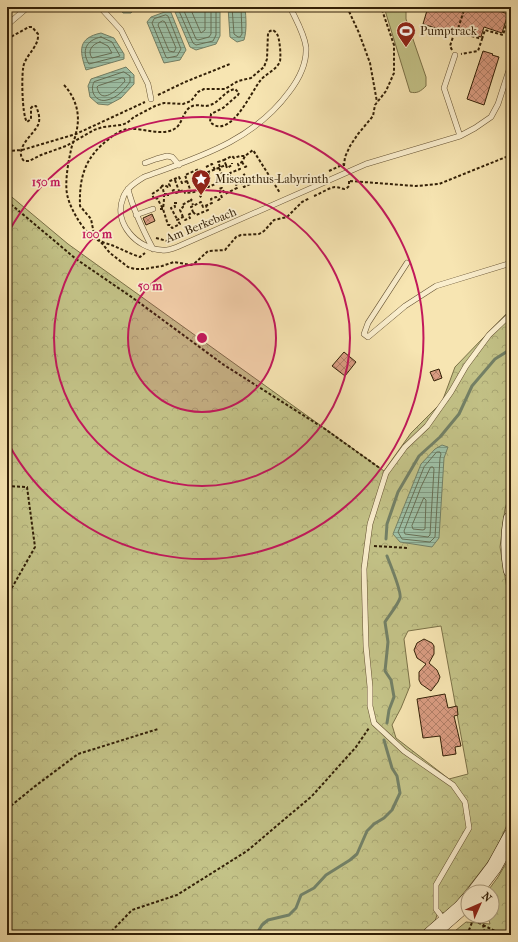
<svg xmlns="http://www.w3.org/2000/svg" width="518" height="942" font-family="'IM FELL French Canon',serif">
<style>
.forest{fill:url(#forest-crowns);stroke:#7b7147;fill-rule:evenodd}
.park{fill:#c3c287;stroke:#7b7147}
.water{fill:url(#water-rules);stroke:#738066}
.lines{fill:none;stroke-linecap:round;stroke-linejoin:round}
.shore{stroke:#687056;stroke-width:1}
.stream{stroke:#738066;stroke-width:3}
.building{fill:url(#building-cross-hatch);stroke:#332007}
.lane-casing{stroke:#645132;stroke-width:6}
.secondary-casing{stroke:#332007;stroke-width:16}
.path{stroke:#332007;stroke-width:2;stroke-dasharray:3 2;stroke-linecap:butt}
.lane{stroke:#faeecd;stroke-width:5}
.secondary{stroke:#faeecd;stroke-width:15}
.ring{fill:none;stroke:#c2185b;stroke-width:2}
.labels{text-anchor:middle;stroke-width:3.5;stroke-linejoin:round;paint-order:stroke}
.poi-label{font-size:12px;fill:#332007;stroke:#faeecd;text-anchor:start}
.street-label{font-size:12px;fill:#332007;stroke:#faeecd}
.centre{fill:#c2185b;stroke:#faeecd;stroke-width:2}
.ring-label{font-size:12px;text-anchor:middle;font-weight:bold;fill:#c2185b;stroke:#faeecd;stroke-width:3.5;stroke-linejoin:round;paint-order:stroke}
</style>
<defs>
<pattern id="forest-crowns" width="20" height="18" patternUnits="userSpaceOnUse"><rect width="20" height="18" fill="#c3c287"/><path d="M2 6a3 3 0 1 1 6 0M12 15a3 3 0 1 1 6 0" fill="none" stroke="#a8a673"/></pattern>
<pattern id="water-rules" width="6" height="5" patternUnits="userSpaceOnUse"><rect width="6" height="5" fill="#9ec0a6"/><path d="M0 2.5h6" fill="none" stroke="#819c85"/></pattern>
<pattern id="building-cross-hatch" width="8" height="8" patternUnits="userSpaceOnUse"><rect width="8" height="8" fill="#db9d83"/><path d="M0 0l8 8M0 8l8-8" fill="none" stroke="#b28069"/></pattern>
</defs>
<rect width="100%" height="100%" fill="#f7e5b2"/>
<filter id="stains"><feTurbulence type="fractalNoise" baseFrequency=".005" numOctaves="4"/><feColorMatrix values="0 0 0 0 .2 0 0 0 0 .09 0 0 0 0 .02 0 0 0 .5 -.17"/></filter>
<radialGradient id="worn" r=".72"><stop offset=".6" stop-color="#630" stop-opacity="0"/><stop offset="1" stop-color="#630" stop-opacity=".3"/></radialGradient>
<path class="forest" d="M 7,193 L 68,244 L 384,471 L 411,433 L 442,402 L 455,367 L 511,309 L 511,489 L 505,509 L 500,547 L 511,612 L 511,816 L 495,852 L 485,866 L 455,904 L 444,913 L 440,912 L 437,915 L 435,921 L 419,935 L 7,935 ZM 441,626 L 468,774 L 449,779 L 396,738 L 392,725 L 401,708 L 410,686 L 404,639 L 408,631 Z
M 511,855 L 511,935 L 450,935 L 466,922 L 490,924 L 488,916 L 492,916 L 492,892 L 487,892 L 498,877 Z"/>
<path class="park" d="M 384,7 L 406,7 L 406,19 L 426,77 L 426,86 C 421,91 417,94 410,92 Z"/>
<path class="water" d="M 118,7 L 137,7 L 131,13 L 123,13 Z
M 176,7 L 220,7 L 220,36 L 216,44 L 196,50 L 190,47 L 175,12 Z
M 228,7 L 245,7 C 246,18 247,30 244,40 L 237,42 L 230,37 Z
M 170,10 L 186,50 L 180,60 L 164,63 L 147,22 L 151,17 Z
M 101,33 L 114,38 L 124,54 L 124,59 L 86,70 C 79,50 78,38 101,33 Z
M 126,67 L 134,75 L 134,84 L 121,98 L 108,105 L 98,104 L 90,97 L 88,86 L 91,79 Z
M 442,445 L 448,447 L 444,458 L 439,538 L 432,547 L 400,542 L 393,534 L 421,464 L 435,449 Z"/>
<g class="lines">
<path class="shore" d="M 179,7 L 179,11 L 193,43 L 196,45 L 213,41 L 216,35 L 216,7
M 184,7 L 184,11 L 196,39 L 198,40 L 209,37 L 211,34 L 211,7
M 190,7 L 191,10 L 200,31 L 201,33 L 205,30 L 205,7
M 232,7 L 234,34 L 238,37 L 240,37 L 242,34 L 241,7
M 166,15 L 168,16 L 181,49 L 177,56 L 167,58 L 166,57 L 152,23 L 154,19 Z
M 163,21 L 165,22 L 176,48 L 174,52 L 169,51 L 158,25 L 159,23 Z
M 101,37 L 112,42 L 120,56 L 89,64 C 81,51 86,40 101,37 Z
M 100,42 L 108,46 L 112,53 L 92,58 C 87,51 92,44 100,42 Z
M 124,72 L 130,76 L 130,82 C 124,90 117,98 107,100 C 96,103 89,91 94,82 Z
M 122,78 L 124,78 L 125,81 C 119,88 101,107 97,87 L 98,86 Z
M 437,452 L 440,452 L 441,454 L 440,458 L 435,537 L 430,542 L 402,539 L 398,532 L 424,467 Z
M 431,467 L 433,467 L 434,469 L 430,535 L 428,537 L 405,534 L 404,531 L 421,487 Z
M 424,498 L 426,500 L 425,529 L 423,530 L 413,529 L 412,526 Z"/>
<path class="stream" d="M 386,539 L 387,524 L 398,492 L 419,456 L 440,437 L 459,414 L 472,386 L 495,359 L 511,349
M 387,723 L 389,710 L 394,697 L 391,680 L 385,671 L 388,642 L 385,622 C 389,615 398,605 400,598 C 402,592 390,564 387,556
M 256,935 L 262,925 L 268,920 L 289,915 L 296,908 L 301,895 L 314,888 L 326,875 L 350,860 L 357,854 L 367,831 L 374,824 L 384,818 L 392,810 L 400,793 L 397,776 L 392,768 L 384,740"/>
</g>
<path class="building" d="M 428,7 L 490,7 L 490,8 L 508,14 L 502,33 L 484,27 L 481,37 L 453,28 L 451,33 L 423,24 Z
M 483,51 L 493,54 L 492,55 L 499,57 L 484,105 L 467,99 Z
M 152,214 L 155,221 L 146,225 L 143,218 Z
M 344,352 L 356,362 L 345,376 L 332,366 Z
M 439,369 L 442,378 L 434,381 L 430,372 Z
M 424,639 L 432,643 L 434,646 L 434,654 L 429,663 L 437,670 L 440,677 L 438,682 L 431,691 L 421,684 L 419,680 L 419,672 L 426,664 L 417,658 L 414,650 L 417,643 Z
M 445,694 L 448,708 L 457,706 L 458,715 L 454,716 L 461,746 L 455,747 L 456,754 L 443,756 L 440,736 L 423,738 L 417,699 Z"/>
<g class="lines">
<defs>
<path id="lane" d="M 100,7 L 121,30 L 148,84 L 151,99
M 290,7 C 296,20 304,33 306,47 C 307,64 299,79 289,92 C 253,141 199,157 144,177 C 136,182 126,188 123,198 C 113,223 137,249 162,250 C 167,251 172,249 177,247 L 366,164 L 460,136 L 475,128 L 491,117 L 498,104 L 511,64
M 7,25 L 28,7
M 455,55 L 444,88 L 460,136
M 145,163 L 156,159 L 167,156 L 172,157 L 179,165
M 128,189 C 133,210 143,230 153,249
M 136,215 L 153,209
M 407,263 L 368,323 L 364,334 L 368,337 L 405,306 L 436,286 L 511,263
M 444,920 L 436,909 L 436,885 L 469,828 L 465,802 L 453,785 L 404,751 L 374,723 L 370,706 L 370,687 L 366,646 L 364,569 L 367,546 L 370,524 L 386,473 L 405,447 L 427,426 L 451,392 L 466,366 L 489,335 L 511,314"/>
<path id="secondary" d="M 511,519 C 508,536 508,553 511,570
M 475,892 L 494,867 L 511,836
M 430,935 L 461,908 L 468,900"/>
</defs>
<use href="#lane" class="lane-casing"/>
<use href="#secondary" class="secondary-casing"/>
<path class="path" d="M 347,7 L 359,33 L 370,63 L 377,102
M 457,32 L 482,39 L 478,51 L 461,54
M 7,39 L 29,27 L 32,27 L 38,34 C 39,46 28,53 24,64 C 21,72 22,116 27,122 L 31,119 L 31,108 L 33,106 L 36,106 C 38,111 41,119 38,125 C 34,134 13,149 24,161 L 29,161 L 41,155 L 66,146 L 94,130 L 103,127 L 121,125 L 127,123 L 134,117 L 155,106 L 164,103 L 183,104 L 191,101 L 198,92 L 204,89 L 225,89 L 238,81 L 251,78 L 264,67 L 267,59 L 268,33 L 270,31 L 273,30 C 273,30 277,33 277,34 C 280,39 281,56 280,61 C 277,70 265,74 260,81 C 251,92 230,141 210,122 L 211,114 L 223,108 L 238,95 L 239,93 L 235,89 C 224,91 219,103 210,105 C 203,108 196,102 189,108 C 183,113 182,123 176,128 C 163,137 144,128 130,129 C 122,129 115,134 109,139 C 85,157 79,177 80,206 L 91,219 L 94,234 L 110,253 L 128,267 L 135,269 L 144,269 L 162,266 L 174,262 L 191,265 L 195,263 L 208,251 L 225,250 L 236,237 L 241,235 L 259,234 L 264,231 L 274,220 L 287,217 L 302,202 L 310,198
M 482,39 L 485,30 L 503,35 L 511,9
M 452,50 L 450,46 L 454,34 L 457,32 L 465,7
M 64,85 C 76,98 81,115 76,133 C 75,139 72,144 71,150 C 68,163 64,186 68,198 C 70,205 73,211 77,218 C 80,223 85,230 90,235 C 96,241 106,243 114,246 C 123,250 131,254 140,257 L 145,253
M 158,95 L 185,82 L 230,64
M 7,151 L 22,150 L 76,134 L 145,102
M 242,162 L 245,167 L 247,166
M 226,165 L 227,168 L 232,165 L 232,163
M 344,166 L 345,157 L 350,146 L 358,134 L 373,116 L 375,105 L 386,91 L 394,73 L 394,45 L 381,7
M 206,167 L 212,164 L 215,170
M 220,167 L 218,162 L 224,160
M 219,168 L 223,176 L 225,178 L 231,176 L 230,173 L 240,169 L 238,164 L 242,162 L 245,156
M 329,171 L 344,164
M 227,177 L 229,183 L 233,181 L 236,184 L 241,182 L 244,187 L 252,183 L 249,179
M 175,180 L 179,191
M 187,181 L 191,192
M 350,181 L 416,186 L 439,184 L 511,155
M 241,182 L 244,181 L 242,176 L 245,174
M 162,186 L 160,189 L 152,194 L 154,199 L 157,198 L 163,209 L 168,225 L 170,225 L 172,228 L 180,224 L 177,220 L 183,217 L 185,220 L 190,218 L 188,215 L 193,212 L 191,207 L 201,202 L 203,207 L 212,203 L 211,199 L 216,197 L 218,200 L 222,198 L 219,189 L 222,188 L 225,194 L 237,188 L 236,184
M 208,188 L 208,187 L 220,182 L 219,178 L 223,176
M 199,190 L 201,196 L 199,198
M 172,191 L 174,190 L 176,193 L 184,190 L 185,193 L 194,192 L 200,189 L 198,183 L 210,178 L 208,172
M 164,194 L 168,194 L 168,196
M 314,196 C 320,194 328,188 335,187 C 342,187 344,192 349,186 L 349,179
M 192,199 L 191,200 L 193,205
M 7,201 L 76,259 L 133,298 L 224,365 L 325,429 L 381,469
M 177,203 L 174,203 L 175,207 L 171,208 L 177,219
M 160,209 L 163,209 C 164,201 165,194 162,186 L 164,185 L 168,187 L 170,186 L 169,184 L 170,181 L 179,177 L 182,183 L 187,181 L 185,175 L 199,169 L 203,174 L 226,165 L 224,160 L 232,156 L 234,158 L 240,156 L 245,156 L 253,150 L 280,193
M 193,212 L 196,215 L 208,210 L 206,206
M 183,217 L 180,210 L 183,207 L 182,205 L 191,200
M 156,238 L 167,241 L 175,239
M 7,486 L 27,487 L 35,547 L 13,586 L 7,594
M 374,546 L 409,548
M 7,809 L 34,787 L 78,754 L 158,729
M 470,917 L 473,920 L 483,925 L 485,935
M 483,925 L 503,935
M 108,935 L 132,910 L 177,895 L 247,851 L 312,796 L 356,747 L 369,728
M 467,935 L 473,920"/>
<use href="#lane" class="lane"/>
<use href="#secondary" class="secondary"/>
</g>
<circle cx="202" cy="338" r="74" fill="#c2185b" fill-opacity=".12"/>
<g class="ring">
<circle cx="202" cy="338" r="74"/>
<circle cx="202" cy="338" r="148"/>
<path d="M8 233A221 221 0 1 1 8 443"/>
</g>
<defs>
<symbol id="stadium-pin" viewBox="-11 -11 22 30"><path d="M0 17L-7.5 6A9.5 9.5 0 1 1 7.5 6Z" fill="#8f2418" stroke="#faeecd"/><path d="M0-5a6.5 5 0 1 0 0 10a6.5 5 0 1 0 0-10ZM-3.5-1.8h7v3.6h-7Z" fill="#fff"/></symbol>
<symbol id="sight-pin" viewBox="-11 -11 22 30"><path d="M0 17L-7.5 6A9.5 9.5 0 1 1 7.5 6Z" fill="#8f2418" stroke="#faeecd"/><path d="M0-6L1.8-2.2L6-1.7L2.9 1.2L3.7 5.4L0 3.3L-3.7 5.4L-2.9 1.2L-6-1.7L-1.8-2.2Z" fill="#fff"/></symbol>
</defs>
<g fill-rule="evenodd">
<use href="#stadium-pin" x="395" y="20" width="22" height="30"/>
<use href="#sight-pin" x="190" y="168" width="22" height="30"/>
</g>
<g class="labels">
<g class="poi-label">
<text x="420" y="35">Pumptrack</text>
<text x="215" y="183">Miscanthus-Labyrinth</text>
</g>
<g class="street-label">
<text transform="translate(201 225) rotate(-22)" y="4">Am Berkebach</text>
</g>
</g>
<circle cx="202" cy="338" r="6" class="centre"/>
<g class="ring-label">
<text x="46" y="186">150 m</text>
<text x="97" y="238">100 m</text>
<text x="150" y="290">50 m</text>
</g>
<rect width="518" height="942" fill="none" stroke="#f7e5b2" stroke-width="24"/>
<rect x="8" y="8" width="502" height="926" fill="none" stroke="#332007" stroke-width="2"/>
<rect x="12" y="12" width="494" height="918" fill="none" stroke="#332007"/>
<g transform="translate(480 904) rotate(45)"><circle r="19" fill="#faeecd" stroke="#aa9c7e"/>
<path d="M0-3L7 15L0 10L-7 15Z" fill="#8f2418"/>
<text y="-6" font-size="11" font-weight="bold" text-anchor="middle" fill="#332007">N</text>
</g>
<rect width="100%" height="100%" filter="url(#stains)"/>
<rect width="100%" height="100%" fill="url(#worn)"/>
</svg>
